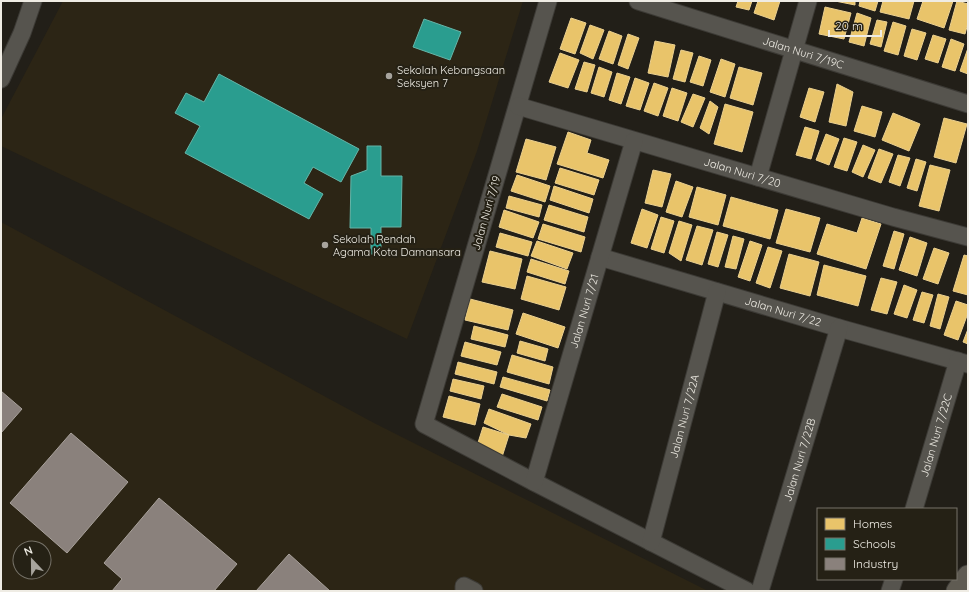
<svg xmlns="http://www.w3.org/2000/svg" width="969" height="592" font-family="Quicksand,sans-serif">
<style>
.built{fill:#2c2515;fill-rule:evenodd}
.homes{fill:#e9c46a;stroke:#ebd08f}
.schools{fill:#2a9d8f;stroke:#65b5a8}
.industry{fill:#8a817c;stroke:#a8a19b}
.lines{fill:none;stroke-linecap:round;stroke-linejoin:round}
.minor-casing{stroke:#3c3a35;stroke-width:19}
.major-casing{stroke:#3c3a35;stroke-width:23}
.minor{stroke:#56544e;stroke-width:17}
.major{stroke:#5f5b52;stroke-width:21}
.poi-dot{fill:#a7a49d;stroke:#252115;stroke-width:1.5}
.labels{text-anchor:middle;stroke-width:4;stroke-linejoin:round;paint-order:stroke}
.street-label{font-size:11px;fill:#efece4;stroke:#252115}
.poi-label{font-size:11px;fill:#efece4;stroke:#252115;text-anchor:start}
</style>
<rect width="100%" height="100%" fill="#221f18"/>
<path class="built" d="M 63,1 L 523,1 L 477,151 L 407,339 L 1,146 L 1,119 Z
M 1,222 L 374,423 L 708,591 L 1,591 ZM 20,548 L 44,548 L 44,572 L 20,572 Z"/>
<path class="homes" d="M 738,1 L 752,1 L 749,10 L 736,7 Z
M 758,1 L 780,1 L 774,20 L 754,13 Z
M 835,1 L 855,1 L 855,5 Z
M 860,1 L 878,1 L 875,11 L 859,6 Z
M 883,1 L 914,1 L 909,19 L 880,12 Z
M 923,1 L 953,1 L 944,28 L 917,19 Z
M 957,1 L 968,4 L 968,23 L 965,34 L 949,30 Z
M 825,7 L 851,13 L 844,39 L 819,34 Z
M 857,13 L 871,18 L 864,46 L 849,42 Z
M 571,18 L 586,23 L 575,54 L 560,49 Z
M 877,20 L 887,22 L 881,47 L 870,44 Z
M 893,22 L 906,26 L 898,55 L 884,51 Z
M 590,25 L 604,30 L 593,59 L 580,53 Z
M 912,29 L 926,33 L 917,60 L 904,56 Z
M 609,31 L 622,36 L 613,64 L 599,59 Z
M 628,34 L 639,38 L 628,69 L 618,65 Z
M 933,35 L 946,39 L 938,63 L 925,59 Z
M 951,39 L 964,44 L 955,71 L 942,67 Z
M 655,41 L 675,45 L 668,77 L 648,73 Z
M 968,48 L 968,74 L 960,71 Z
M 681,50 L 693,53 L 685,82 L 673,79 Z
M 560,53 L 579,60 L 568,88 L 549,82 Z
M 699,56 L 711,60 L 703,86 L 690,82 Z
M 721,59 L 735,64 L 725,97 L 710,92 Z
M 584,62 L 595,65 L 587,92 L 575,89 Z
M 599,67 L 612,72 L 604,97 L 591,93 Z
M 739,67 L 762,73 L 753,105 L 730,98 Z
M 617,73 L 630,77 L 621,104 L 609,100 Z
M 635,78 L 649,83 L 640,110 L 626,106 Z
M 654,83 L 668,88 L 658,116 L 644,111 Z
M 837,84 L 853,92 L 846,126 L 829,122 Z
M 672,88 L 687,93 L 678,121 L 663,116 Z
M 809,88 L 824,92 L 815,122 L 800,117 Z
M 693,94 L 705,98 L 693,127 L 681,122 Z
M 710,101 L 718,107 L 709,134 L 700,128 Z
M 725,104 L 753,112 L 742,152 L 714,144 Z
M 862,106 L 882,112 L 875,137 L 854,131 Z
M 893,113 L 920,124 L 909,151 L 882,140 Z
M 944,118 L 967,124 L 956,163 L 934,157 Z
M 805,127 L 819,131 L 811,159 L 796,155 Z
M 568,132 L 591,140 L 587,153 L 609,160 L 603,178 L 557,164 Z
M 826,134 L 839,139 L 829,165 L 816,160 Z
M 844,138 L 857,142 L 847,171 L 834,167 Z
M 526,139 L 556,147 L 546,180 L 516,172 Z
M 863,145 L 875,150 L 863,177 L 852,172 Z
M 879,149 L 893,154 L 881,183 L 868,178 Z
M 898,155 L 910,158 L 900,186 L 889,182 Z
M 916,159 L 926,162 L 917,191 L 907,188 Z
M 930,165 L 950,170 L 939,211 L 919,206 Z
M 560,168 L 599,180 L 594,195 L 555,183 Z
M 653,170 L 671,174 L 662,207 L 645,203 Z
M 517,175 L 550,186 L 545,202 L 511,191 Z
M 676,181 L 693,187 L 682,217 L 666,212 Z
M 554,186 L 593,199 L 589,213 L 550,200 Z
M 697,187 L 726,195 L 718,225 L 689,217 Z
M 509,196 L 542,205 L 539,217 L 506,208 Z
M 731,197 L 778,210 L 770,239 L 723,226 Z
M 549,205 L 588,217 L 584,232 L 544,220 Z
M 642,209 L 658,215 L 647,248 L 631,243 Z
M 786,209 L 820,218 L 810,252 L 776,243 Z
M 504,210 L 539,222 L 533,238 L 499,227 Z
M 661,217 L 674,221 L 664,253 L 651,249 Z
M 862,218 L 881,224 L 866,269 L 817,254 L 827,224 L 857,233 Z
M 679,221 L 692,225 L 681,261 L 669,253 Z
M 543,224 L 585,237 L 581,252 L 538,239 Z
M 697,226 L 713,230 L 702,265 L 686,260 Z
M 894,231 L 904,234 L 894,269 L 883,266 Z
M 717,232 L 728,235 L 718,267 L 708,264 Z
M 500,233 L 532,242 L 528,256 L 496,247 Z
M 733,236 L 744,239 L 736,269 L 725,267 Z
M 910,237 L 927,243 L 917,276 L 899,270 Z
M 537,241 L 573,253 L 567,269 L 531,256 Z
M 750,241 L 762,245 L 750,281 L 738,277 Z
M 768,247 L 782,251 L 770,288 L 756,283 Z
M 934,248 L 949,253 L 938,284 L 923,279 Z
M 490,251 L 522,259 L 515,289 L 482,282 Z
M 789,254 L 819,262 L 810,296 L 780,288 Z
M 964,255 L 968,256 L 968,295 L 953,291 Z
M 531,259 L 569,271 L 565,284 L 527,272 Z
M 824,265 L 866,276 L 858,306 L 817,295 Z
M 527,276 L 566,287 L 559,310 L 521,299 Z
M 881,278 L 897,282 L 887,314 L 871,310 Z
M 904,285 L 917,290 L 907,318 L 894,314 Z
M 922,292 L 933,295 L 924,323 L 913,320 Z
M 938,294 L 949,297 L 940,329 L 930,326 Z
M 470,299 L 513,310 L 508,330 L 465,320 Z
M 956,301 L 968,305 L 968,313 L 958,340 L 944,335 Z
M 523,313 L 565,327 L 558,348 L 516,334 Z
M 474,326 L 508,335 L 505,347 L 471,339 Z
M 968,329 L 968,344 L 963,342 Z
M 520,341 L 548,349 L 545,361 L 517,353 Z
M 465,342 L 501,352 L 497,365 L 461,356 Z
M 512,355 L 553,367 L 549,384 L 507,372 Z
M 458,362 L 497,372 L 494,384 L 455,374 Z
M 503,377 L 550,390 L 547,401 L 500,387 Z
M 453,379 L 484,386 L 481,399 L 450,391 Z
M 502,394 L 542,407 L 538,420 L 497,407 Z
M 449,396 L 480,404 L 475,425 L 443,417 Z
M 489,409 L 531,424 L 526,438 L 509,435 L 484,423 Z
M 483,427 L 509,435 L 502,457 L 476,449 Z"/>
<path class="schools" d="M 424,19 L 461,32 L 450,60 L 413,47 Z
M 219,74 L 359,149 L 341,182 L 313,167 L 304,183 L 323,194 L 309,219 L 185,153 L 200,126 L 175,113 L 186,93 L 204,102 Z
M 367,146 L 381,146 L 381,176 L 402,176 L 401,227 L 381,227 L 381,254 L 371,254 L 371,228 L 350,228 L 351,176 L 367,170 Z"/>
<path class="industry" d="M 1,391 L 22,409 L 1,433 Z
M 71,433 L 128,482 L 67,553 L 10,503 Z
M 159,498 L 237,564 L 214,591 L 112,591 L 122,579 L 104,563 Z
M 289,554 L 330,591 L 256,591 Z"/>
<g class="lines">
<defs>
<g id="minor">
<path d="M 548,1 L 424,424 L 534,482 L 747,591"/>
<path id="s1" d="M 638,1 L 968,104"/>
<path d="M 1,79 L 22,33 L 33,1"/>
<path id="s2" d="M 518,106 L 893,217 L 968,237"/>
<path d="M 758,177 L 808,1"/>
<path id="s3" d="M 600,257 L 839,328 L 968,364"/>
<path id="s4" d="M 534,482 L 634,141"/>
<path id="s5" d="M 914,509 L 958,361"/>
<path id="s6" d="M 651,542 L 717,292"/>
<path d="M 464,591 L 464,586 L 474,591"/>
<path id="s7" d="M 760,591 L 839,328"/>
<path d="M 890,591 L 894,579"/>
</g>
<path id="major" d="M 957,591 L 968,576"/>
</defs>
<use href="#minor" class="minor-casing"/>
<use href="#major" class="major-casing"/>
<use href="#minor" class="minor"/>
<use href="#major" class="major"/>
</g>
<g class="poi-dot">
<circle cx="389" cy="76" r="4"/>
<circle cx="325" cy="245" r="4"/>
</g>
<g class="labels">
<g class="street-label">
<text dy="4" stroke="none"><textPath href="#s1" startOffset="173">Jalan Nuri 7/19C</textPath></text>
<text dy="4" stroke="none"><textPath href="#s2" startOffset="234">Jalan Nuri 7/20</textPath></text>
<text transform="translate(486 213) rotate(-74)" y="4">Jalan Nuri 7/19</text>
<text dy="4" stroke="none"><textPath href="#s4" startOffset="178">Jalan Nuri 7/21</textPath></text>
<text dy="4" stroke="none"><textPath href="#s3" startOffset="191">Jalan Nuri 7/22</textPath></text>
<text dy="4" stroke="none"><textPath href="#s6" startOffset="130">Jalan Nuri 7/22A</textPath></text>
<text dy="4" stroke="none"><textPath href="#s5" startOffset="77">Jalan Nuri 7/22C</textPath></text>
<text dy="4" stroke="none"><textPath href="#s7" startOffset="137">Jalan Nuri 7/22B</textPath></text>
</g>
<g class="poi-label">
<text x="397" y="74">Sekolah Kebangsaan<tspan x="397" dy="13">Seksyen 7</tspan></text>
<text x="333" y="243">Sekolah Rendah<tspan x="333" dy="13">Agama Kota Damansara</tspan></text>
</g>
</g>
<rect width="969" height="592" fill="none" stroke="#efece4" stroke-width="4"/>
<rect x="817" y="508" width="140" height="72" fill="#252115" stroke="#767268"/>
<rect x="825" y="518" width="20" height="12" fill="#e9c46a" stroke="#767268"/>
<text x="853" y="528" font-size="12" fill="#efece4">Homes</text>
<rect x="825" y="538" width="20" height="12" fill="#2a9d8f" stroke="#767268"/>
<text x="853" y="548" font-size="12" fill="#efece4">Schools</text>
<rect x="825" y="558" width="20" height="12" fill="#8a817c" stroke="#767268"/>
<text x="853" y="568" font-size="12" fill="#efece4">Industry</text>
<g transform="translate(32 560) rotate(338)"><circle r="19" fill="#252115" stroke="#767268"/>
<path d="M0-3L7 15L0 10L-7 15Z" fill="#a7a49d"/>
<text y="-6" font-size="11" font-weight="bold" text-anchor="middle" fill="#efece4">N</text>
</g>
<path d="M829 30v6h52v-6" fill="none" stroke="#efece4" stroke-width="2"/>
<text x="835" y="30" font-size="12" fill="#efece4" stroke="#252115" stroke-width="3" paint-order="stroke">20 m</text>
</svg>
